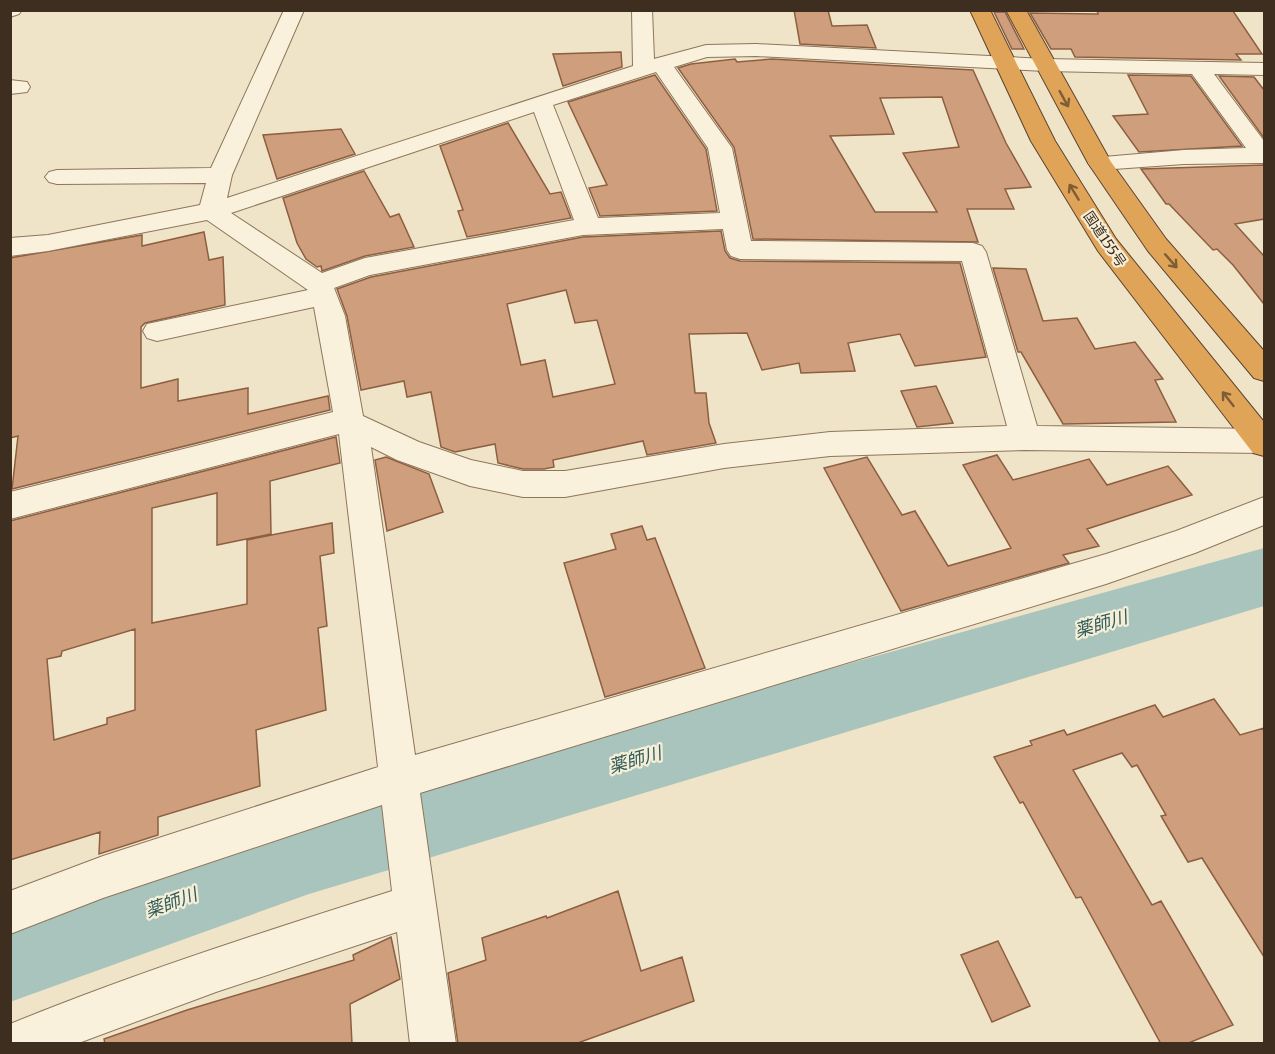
<svg xmlns="http://www.w3.org/2000/svg" width="1275" height="1054" font-family="Merriweather,'Noto Sans JP',serif">
<style>
.lines{fill:none;stroke-linecap:round;stroke-linejoin:round}
.river{fill:#a9c4bc;fill-rule:evenodd}
.building{fill:#cf9f7d;stroke:#8d5f41;stroke-width:1.5;fill-rule:evenodd}
.minor-casing{stroke:#8d765c;stroke-width:2}
.highway-casing{stroke:#5b4430;stroke-width:2}
.minor{fill:#faf1dc;fill-rule:evenodd}
.highway{fill:#e0a458;fill-rule:evenodd}
.oneway{stroke:#7e5d36}
.labels{text-anchor:middle;stroke-width:4.5;stroke-linejoin:round;paint-order:stroke}
.far-street-label{font-size:14px;fill:#3d2e20;stroke:#f7eed8}
.water-label{font-size:18px;font-style:italic;fill:#2f5d5a;stroke:#f7eed8}
</style>
<rect width="100%" height="100%" fill="#f0e4c8"/>
<g class="lines">
<path class="river" d="M 1264,548 L 1264,606 L 309,894 L 10,1002 L 10,918 L 309,814 Z"/>
</g>
<path class="building" d="M 794,10 L 828,10 L 832,26 L 867,25 L 876,48 L 800,44 Z
M 1097,10 L 1233,11 L 1262,54 L 1236,54 L 1241,60 L 1075,57 L 1071,49 L 1051,49 L 1030,13 L 1098,14 Z
M 994,12 L 1005,12 L 1024,49 L 1012,49 Z
M 621,52 L 622,67 L 563,86 L 553,54 Z
M 735,59 L 737,62 L 772,59 L 973,70 L 1006,143 L 1031,187 L 1005,189 L 1014,209 L 967,209 L 978,242 L 753,239 L 734,147 L 678,68 L 691,64 ZM 942,97 L 959,147 L 903,153 L 937,212 L 875,212 L 830,136 L 894,134 L 880,98 Z
M 655,75 L 706,149 L 717,211 L 600,216 L 589,188 L 607,185 L 568,102 Z
M 1128,75 L 1191,76 L 1242,146 L 1139,152 L 1113,116 L 1148,114 Z
M 1219,76 L 1254,77 L 1264,90 L 1264,138 Z
M 508,123 L 550,194 L 561,192 L 571,218 L 467,237 L 458,211 L 463,210 L 440,146 Z
M 341,129 L 355,154 L 277,179 L 263,135 Z
M 1264,165 L 1264,219 L 1235,224 L 1264,256 L 1264,304 L 1233,265 L 1217,249 L 1213,250 L 1169,204 L 1166,204 L 1141,169 Z
M 364,171 L 390,217 L 399,214 L 414,247 L 365,256 L 322,271 L 321,266 L 317,267 L 306,259 L 297,243 L 283,198 Z
M 721,231 L 725,251 L 730,258 L 740,261 L 960,263 L 986,357 L 915,366 L 900,334 L 848,343 L 855,371 L 801,373 L 799,363 L 762,370 L 747,333 L 689,334 L 695,393 L 706,393 L 709,423 L 716,443 L 647,455 L 643,441 L 553,460 L 554,467 L 544,469 L 523,469 L 498,463 L 495,444 L 455,452 L 441,447 L 431,392 L 407,397 L 404,381 L 361,390 L 347,316 L 337,289 L 371,277 L 583,237 ZM 566,290 L 575,323 L 597,320 L 615,384 L 553,397 L 545,360 L 521,365 L 507,304 Z
M 204,232 L 209,260 L 223,257 L 225,305 L 145,323 L 141,327 L 141,388 L 178,379 L 178,401 L 248,388 L 248,414 L 328,396 L 330,410 L 12,489 L 18,436 L 10,438 L 10,258 L 142,235 L 142,246 Z
M 993,268 L 1026,269 L 1043,321 L 1077,318 L 1095,349 L 1135,342 L 1163,379 L 1155,380 L 1176,422 L 1063,424 L 1021,352 L 1018,352 Z
M 936,386 L 953,423 L 917,427 L 901,391 Z
M 336,437 L 340,463 L 270,481 L 271,534 L 217,545 L 217,493 L 152,508 L 152,623 L 247,604 L 247,540 L 332,523 L 334,553 L 320,556 L 327,626 L 318,628 L 326,710 L 256,730 L 260,786 L 158,817 L 158,835 L 99,854 L 100,832 L 10,860 L 10,521 ZM 135,629 L 135,710 L 107,718 L 107,724 L 54,740 L 47,659 L 61,656 L 62,651 Z
M 997,455 L 1013,480 L 1089,459 L 1107,485 L 1168,466 L 1192,495 L 1087,529 L 1099,546 L 1063,555 L 1069,563 L 901,611 L 824,468 L 867,457 L 902,515 L 915,511 L 948,566 L 1011,548 L 963,465 Z
M 386,457 L 429,474 L 443,512 L 387,531 L 375,460 Z
M 642,526 L 647,540 L 655,538 L 705,668 L 605,697 L 564,563 L 616,549 L 611,534 Z
M 1214,699 L 1240,735 L 1264,728 L 1264,957 L 1202,858 L 1188,862 L 1161,816 L 1166,815 L 1137,765 L 1132,767 L 1122,753 L 1073,770 L 1152,905 L 1161,901 L 1233,1025 L 1186,1044 L 1161,1044 L 1081,897 L 1076,898 L 1023,802 L 1020,803 L 994,757 L 1032,745 L 1030,741 L 1064,730 L 1067,735 L 1155,705 L 1163,717 Z
M 618,891 L 641,971 L 682,957 L 694,1001 L 575,1044 L 458,1044 L 448,973 L 486,960 L 482,938 L 546,916 L 547,918 Z
M 391,937 L 400,979 L 350,1004 L 352,1044 L 105,1044 L 104,1039 L 187,1010 L 354,960 L 353,955 Z
M 998,941 L 1030,1006 L 992,1022 L 961,955 Z"/>
<g class="lines">
<defs>
<path id="minor" d="M 10,10 L 22,10 L 19,14 L 10,17 Z
M 284,10 L 304,10 L 232,175 L 227,198 L 633,66 L 632,10 L 652,10 L 654,59 L 706,45 L 756,44 L 1045,59 L 1264,63 L 1264,75 L 1214,74 L 1264,141 L 1264,163 L 1184,164 L 1100,170 L 1092,168 L 1088,163 L 1092,158 L 1184,150 L 1246,148 L 1192,74 L 1045,71 L 756,56 L 707,57 L 674,67 L 732,148 L 751,241 L 973,243 L 982,246 L 986,252 L 1037,426 L 1264,429 L 1264,453 L 1025,450 L 830,456 L 724,468 L 565,497 L 523,497 L 470,486 L 397,460 L 371,447 L 415,755 L 1106,554 L 1176,531 L 1264,497 L 1264,525 L 1195,553 L 1106,584 L 420,793 L 456,1044 L 410,1044 L 397,932 L 216,992 L 76,1044 L 10,1044 L 10,1024 C 135,973 263,932 392,891 L 382,805 L 103,898 L 10,934 L 10,891 L 103,856 L 378,767 L 339,434 L 10,519 L 10,492 L 333,412 L 314,307 L 157,341 L 147,338 L 143,331 L 147,324 L 308,290 L 207,220 L 48,251 L 10,256 L 10,238 L 48,235 L 200,205 L 206,183 L 57,184 L 49,182 L 45,177 L 49,172 L 57,170 L 211,168 ZM 656,72 L 708,148 L 720,213 L 598,218 L 553,105 ZM 534,112 L 574,220 L 365,258 L 322,273 L 231,213 ZM 723,229 L 727,250 L 731,256 L 740,259 L 962,261 L 1007,426 L 830,432 L 724,444 L 565,471 L 523,471 L 471,460 L 419,442 L 363,416 L 345,316 L 334,288 L 370,275 L 583,235 Z
M 10,80 L 27,82 L 30,87 L 27,92 L 10,94 Z"/>
<path id="highway" d="M 970,10 L 990,10 L 1055,141 L 1116,239 L 1264,422 L 1264,456 L 1253,453 L 1098,251 L 1031,141 Z
M 1006,10 L 1026,10 L 1111,162 L 1166,239 L 1264,351 L 1264,381 L 1254,378 L 1148,251 L 1088,163 Z"/>
</defs>
<use href="#minor" class="minor-casing"/>
<use href="#highway" class="highway-casing"/>
<use href="#minor" class="minor"/>
<use href="#highway" class="highway"/>
</g>
<defs><path id="oneway-shaft" d="M-6 0H5M1.5-3L5.5 0L1.5 3" fill="none" stroke-width="1.6" stroke-linecap="round" stroke-linejoin="round" transform="scale(1.5)"/></defs>
<g class="oneway">
<use href="#oneway-shaft" transform="translate(1064 99) rotate(61)"/>
<use href="#oneway-shaft" transform="translate(1074 192) rotate(-121)"/>
<use href="#oneway-shaft" transform="translate(1171 261) rotate(49)"/>
<use href="#oneway-shaft" transform="translate(1228 399) rotate(-128)"/>
</g>
<g class="labels">
<g class="far-street-label">
<text transform="translate(1105 239) rotate(56)" y="5">国道155号</text>
</g>
<g class="water-label">
<text transform="translate(1101 624) rotate(-16)" y="6">薬師川</text>
<text transform="translate(635 760) rotate(-16)" y="6">薬師川</text>
<text transform="translate(171 903) rotate(-20)" y="6">薬師川</text>
</g>
</g>
<rect width="1275" height="1054" fill="none" stroke="#3d2e20" stroke-width="24"/>
</svg>
